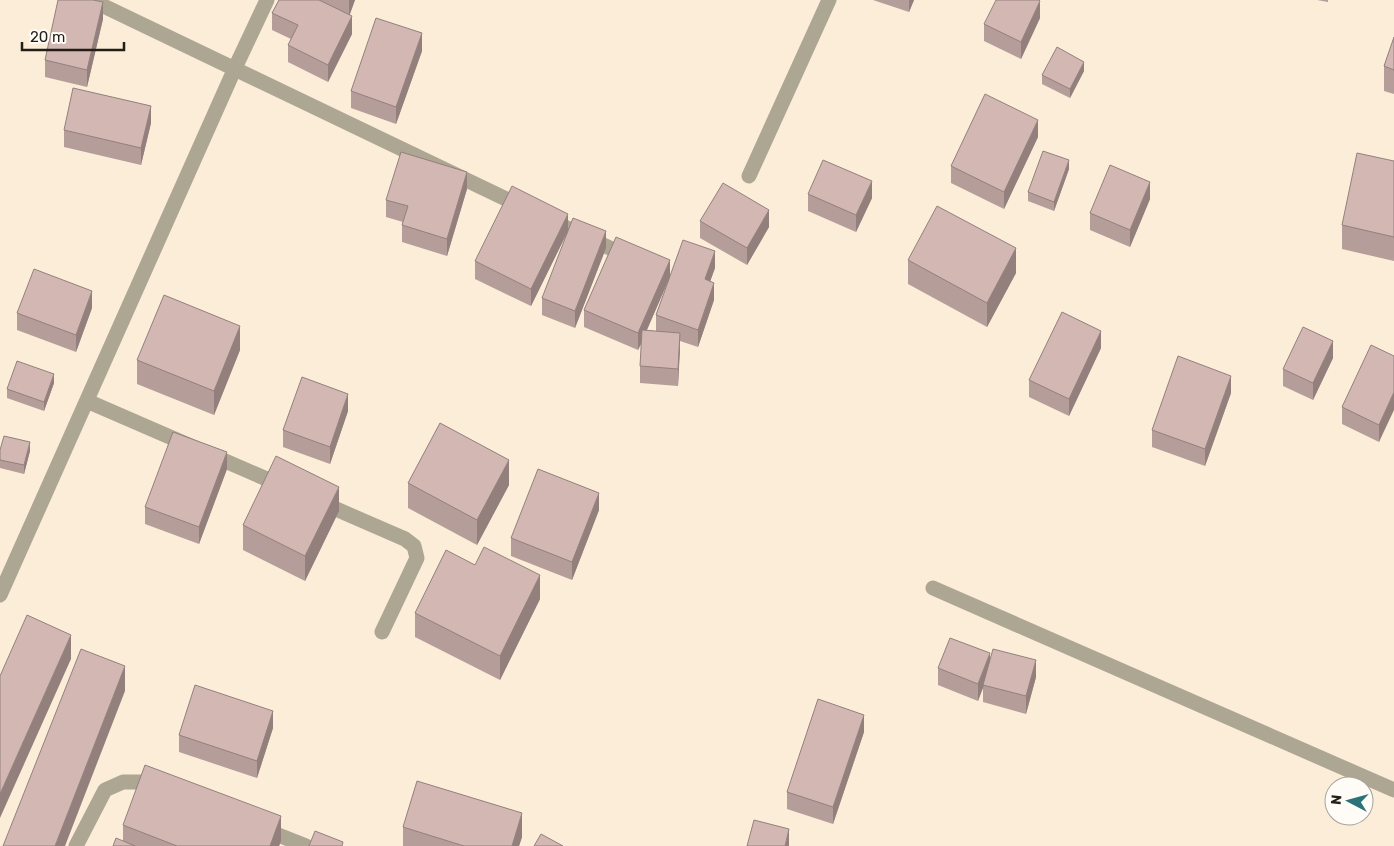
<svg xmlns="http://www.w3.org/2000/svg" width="1394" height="846" font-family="Rubik,sans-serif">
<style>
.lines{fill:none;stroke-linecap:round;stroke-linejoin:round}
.minor{stroke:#ada692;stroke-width:15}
.wall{fill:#b59d9a;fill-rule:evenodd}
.shaded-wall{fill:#93807d}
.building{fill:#d2b7b3;stroke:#93807d}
</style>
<rect width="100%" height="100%" fill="#fbedd8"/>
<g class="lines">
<path class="minor" d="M 91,0 C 236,68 380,140 525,208
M 749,176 L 829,0
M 550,220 L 629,257
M 87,401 L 285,487
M 320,502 L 405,539 L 414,546 L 417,558 L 382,632
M 933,588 L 1394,790
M 0,595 L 235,68 L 267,0
M 263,829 L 306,846
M 76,846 L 105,790 L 123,782 L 143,782 L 158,787"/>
</g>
<path class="wall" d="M 279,0 L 355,0 L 349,15 L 352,34 L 328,82 L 288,62 L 288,45 L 291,39 L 272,30 L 272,13 Z
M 873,0 L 914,0 L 909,12 Z
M 1317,0 L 1328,0 L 1328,2 Z
M 1040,18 L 1021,59 L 984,41 L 984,24 Z
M 103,19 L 87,87 L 45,77 L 45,60 Z
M 1394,37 L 1394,94 L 1384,91 L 1384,66 Z
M 422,51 L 396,124 L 351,108 L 351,91 Z
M 1084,71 L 1070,98 L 1042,84 L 1042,75 Z
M 151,123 L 141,165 L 64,147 L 64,130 Z
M 1038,137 L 1004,209 L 951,183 L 951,166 Z
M 1394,161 L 1394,261 L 1342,249 L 1342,225 Z
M 1069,169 L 1054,211 L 1028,201 L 1028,192 Z
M 467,189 L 447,256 L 402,242 L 402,225 L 403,222 L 386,217 L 386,200 Z
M 808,194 L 872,198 L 856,232 L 808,211 Z
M 1150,199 L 1130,247 L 1090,230 L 1090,213 Z
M 700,221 L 769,227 L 747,265 L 700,238 Z
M 568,231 L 531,306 L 475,279 L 475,261 Z
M 606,248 L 575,328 L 542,315 L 542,298 Z
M 908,260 L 1016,273 L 987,327 L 908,284 Z
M 715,268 L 710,281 L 714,300 L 698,347 L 680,341 L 678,386 L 640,383 L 640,366 L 642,343 L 638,350 L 584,327 L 584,310 L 670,277 ZM 669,279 L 656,315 L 656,331 L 647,330 Z
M 92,308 L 76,352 L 17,330 L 17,313 Z
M 1101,348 L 1069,416 L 1029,397 L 1029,380 Z
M 240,350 L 214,415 L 137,384 L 137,360 Z
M 1394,356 L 1379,442 L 1342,424 L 1342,407 Z
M 1333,358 L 1313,400 L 1283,386 L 1283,369 Z
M 54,383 L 44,411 L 7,398 L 7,389 Z
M 1231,393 L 1205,466 L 1152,447 L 1152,430 Z
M 348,411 L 330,464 L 283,447 L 283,430 Z
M 0,450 L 30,451 L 24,474 L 0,468 Z
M 227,469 L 199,544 L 145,524 L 145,507 Z
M 408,483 L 509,485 L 477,545 L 408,508 Z
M 599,510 L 572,580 L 511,556 L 511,538 Z
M 339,511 L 305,581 L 243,550 L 243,525 Z
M 540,599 L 500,680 L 415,637 L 415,613 Z
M 938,668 L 1036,677 L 1026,714 L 983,702 L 983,686 L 978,701 L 938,685 Z
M 273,728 L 257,778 L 179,752 L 179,735 Z
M 864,732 L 833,824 L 787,809 L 787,792 Z
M 123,825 L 281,841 L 279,846 L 280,846 L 113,846 L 123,841 Z
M 403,827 L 522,837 L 519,846 L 403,846 Z"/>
<path class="shaded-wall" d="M 349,0 L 355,0 L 349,17 Z
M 909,0 L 914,0 L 909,12 Z
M 1040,1 L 1040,18 L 1021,59 L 1021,42 Z
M 103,2 L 103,19 L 87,87 L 87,70 Z
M 352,16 L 352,34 L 328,82 L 328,65 Z
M 422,33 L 422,51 L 396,124 L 396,107 Z
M 1084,62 L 1084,71 L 1070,98 L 1070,89 Z
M 151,106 L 151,123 L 141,165 L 141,148 Z
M 1038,120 L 1038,137 L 1004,209 L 1004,192 Z
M 1069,160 L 1069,169 L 1054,211 L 1054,202 Z
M 467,172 L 467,189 L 447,256 L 447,239 Z
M 872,181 L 872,198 L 856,232 L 856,215 Z
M 1150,182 L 1150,199 L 1130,247 L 1130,230 Z
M 769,210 L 769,227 L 747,265 L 747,248 Z
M 568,214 L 568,231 L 531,306 L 531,289 Z
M 606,231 L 606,248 L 575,328 L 575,311 Z
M 1016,248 L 1016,273 L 987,327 L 987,303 Z
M 715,251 L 715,268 L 705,296 L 705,279 Z
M 670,260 L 670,277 L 638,350 L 638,333 Z
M 714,283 L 714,300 L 698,347 L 698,330 Z
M 92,291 L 92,308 L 76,352 L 76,335 Z
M 240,326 L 240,350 L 214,415 L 214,391 Z
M 1101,331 L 1101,348 L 1069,416 L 1069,399 Z
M 680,333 L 680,350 L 678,386 L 678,369 Z
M 1333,341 L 1333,358 L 1313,400 L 1313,383 Z
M 54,374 L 54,383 L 44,411 L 44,402 Z
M 1231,376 L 1231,393 L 1205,466 L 1205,449 Z
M 1394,392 L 1394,410 L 1379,442 L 1379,425 Z
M 348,394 L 348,411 L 330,464 L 330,447 Z
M 30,442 L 30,451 L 24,474 L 24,465 Z
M 227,452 L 227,469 L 199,544 L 199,527 Z
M 509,460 L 509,485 L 477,545 L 477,520 Z
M 339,487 L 339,511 L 305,581 L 305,556 Z
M 599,493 L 599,510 L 572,580 L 572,562 Z
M 540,575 L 540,599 L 500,680 L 500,656 Z
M 71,635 L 71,659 L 0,818 L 0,794 Z
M 990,653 L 990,670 L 978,701 L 978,684 Z
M 1036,660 L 1036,677 L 1026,714 L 1026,696 Z
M 125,666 L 125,691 L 65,846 L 55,846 Z
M 273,711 L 273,728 L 257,778 L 257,761 Z
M 864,715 L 864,732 L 833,824 L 833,807 Z
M 522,813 L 522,837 L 519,846 L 512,846 Z
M 281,816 L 281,841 L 279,846 L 270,846 Z
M 789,829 L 789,846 L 785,846 Z"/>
<path class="building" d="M 58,0 L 93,0 L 103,2 L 87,70 L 45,60 Z
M 279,0 L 319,0 L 352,16 L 328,65 L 288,45 L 298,25 L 272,13 Z
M 996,0 L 1039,0 L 1040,1 L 1021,42 L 984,24 Z
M 376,18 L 422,33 L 396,107 L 351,91 Z
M 1394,37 L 1394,70 L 1384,66 Z
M 1057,47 L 1084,62 L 1070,89 L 1042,75 Z
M 73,88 L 151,106 L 141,148 L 64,130 Z
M 985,94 L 1038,120 L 1004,192 L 951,166 Z
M 1043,151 L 1069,160 L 1054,202 L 1028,192 Z
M 401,152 L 467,172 L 447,239 L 402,225 L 408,206 L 386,200 Z
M 1357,153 L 1394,161 L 1394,237 L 1342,225 Z
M 823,160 L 872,181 L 856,215 L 808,194 Z
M 1110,165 L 1150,182 L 1130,230 L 1090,213 Z
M 723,183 L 769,210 L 747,248 L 700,221 Z
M 512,186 L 568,214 L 531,289 L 475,261 Z
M 937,206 L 1016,248 L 987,303 L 908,260 Z
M 573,218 L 606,231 L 575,311 L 542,298 Z
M 616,237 L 670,260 L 638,333 L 584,310 Z
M 683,240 L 715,251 L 705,279 L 714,283 L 698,330 L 656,315 Z
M 34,269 L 92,291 L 76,335 L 17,313 Z
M 164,295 L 240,326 L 214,391 L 137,360 Z
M 1062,312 L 1101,331 L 1069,399 L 1029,380 Z
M 1303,327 L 1333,341 L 1313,383 L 1283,369 Z
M 642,330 L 680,333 L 678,369 L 640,366 Z
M 1371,345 L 1394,356 L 1394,392 L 1379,425 L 1342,407 Z
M 1178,356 L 1231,376 L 1205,449 L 1152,430 Z
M 17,361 L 54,374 L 44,402 L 7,389 Z
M 302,377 L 348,394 L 330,447 L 283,430 Z
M 440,423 L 509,460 L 477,520 L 408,483 Z
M 173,432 L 227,452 L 199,527 L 145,507 Z
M 4,436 L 30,442 L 24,465 L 0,460 L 0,450 Z
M 276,456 L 339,487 L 305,556 L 243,525 Z
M 538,469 L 599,493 L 572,562 L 511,538 Z
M 484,547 L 540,575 L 500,656 L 415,613 L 446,550 L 475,565 Z
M 27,615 L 71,635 L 0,794 L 0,676 Z
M 950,638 L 990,653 L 978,684 L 938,668 Z
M 81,649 L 125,666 L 55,846 L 3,846 Z
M 993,649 L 1036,660 L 1026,696 L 983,685 Z
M 195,685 L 273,711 L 257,761 L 179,735 Z
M 818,699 L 864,715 L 833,807 L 787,792 Z
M 145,765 L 281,816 L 270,846 L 177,846 L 123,825 Z
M 417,781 L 522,813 L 512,846 L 464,846 L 403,827 Z
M 754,820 L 789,829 L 785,846 L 747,846 Z
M 315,831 L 343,842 L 342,846 L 309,846 Z
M 541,834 L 563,846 L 534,846 Z
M 116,838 L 135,846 L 113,846 Z"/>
<g transform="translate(1349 801) rotate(276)"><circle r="24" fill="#fffcf8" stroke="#a7a39e"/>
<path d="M0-4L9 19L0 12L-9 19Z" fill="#2a7479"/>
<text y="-8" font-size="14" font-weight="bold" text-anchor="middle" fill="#231e17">N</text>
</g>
<path d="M22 42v8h102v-8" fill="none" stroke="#231e17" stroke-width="2.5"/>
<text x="30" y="42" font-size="15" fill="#231e17" stroke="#fffcf8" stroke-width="4" paint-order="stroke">20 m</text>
</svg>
